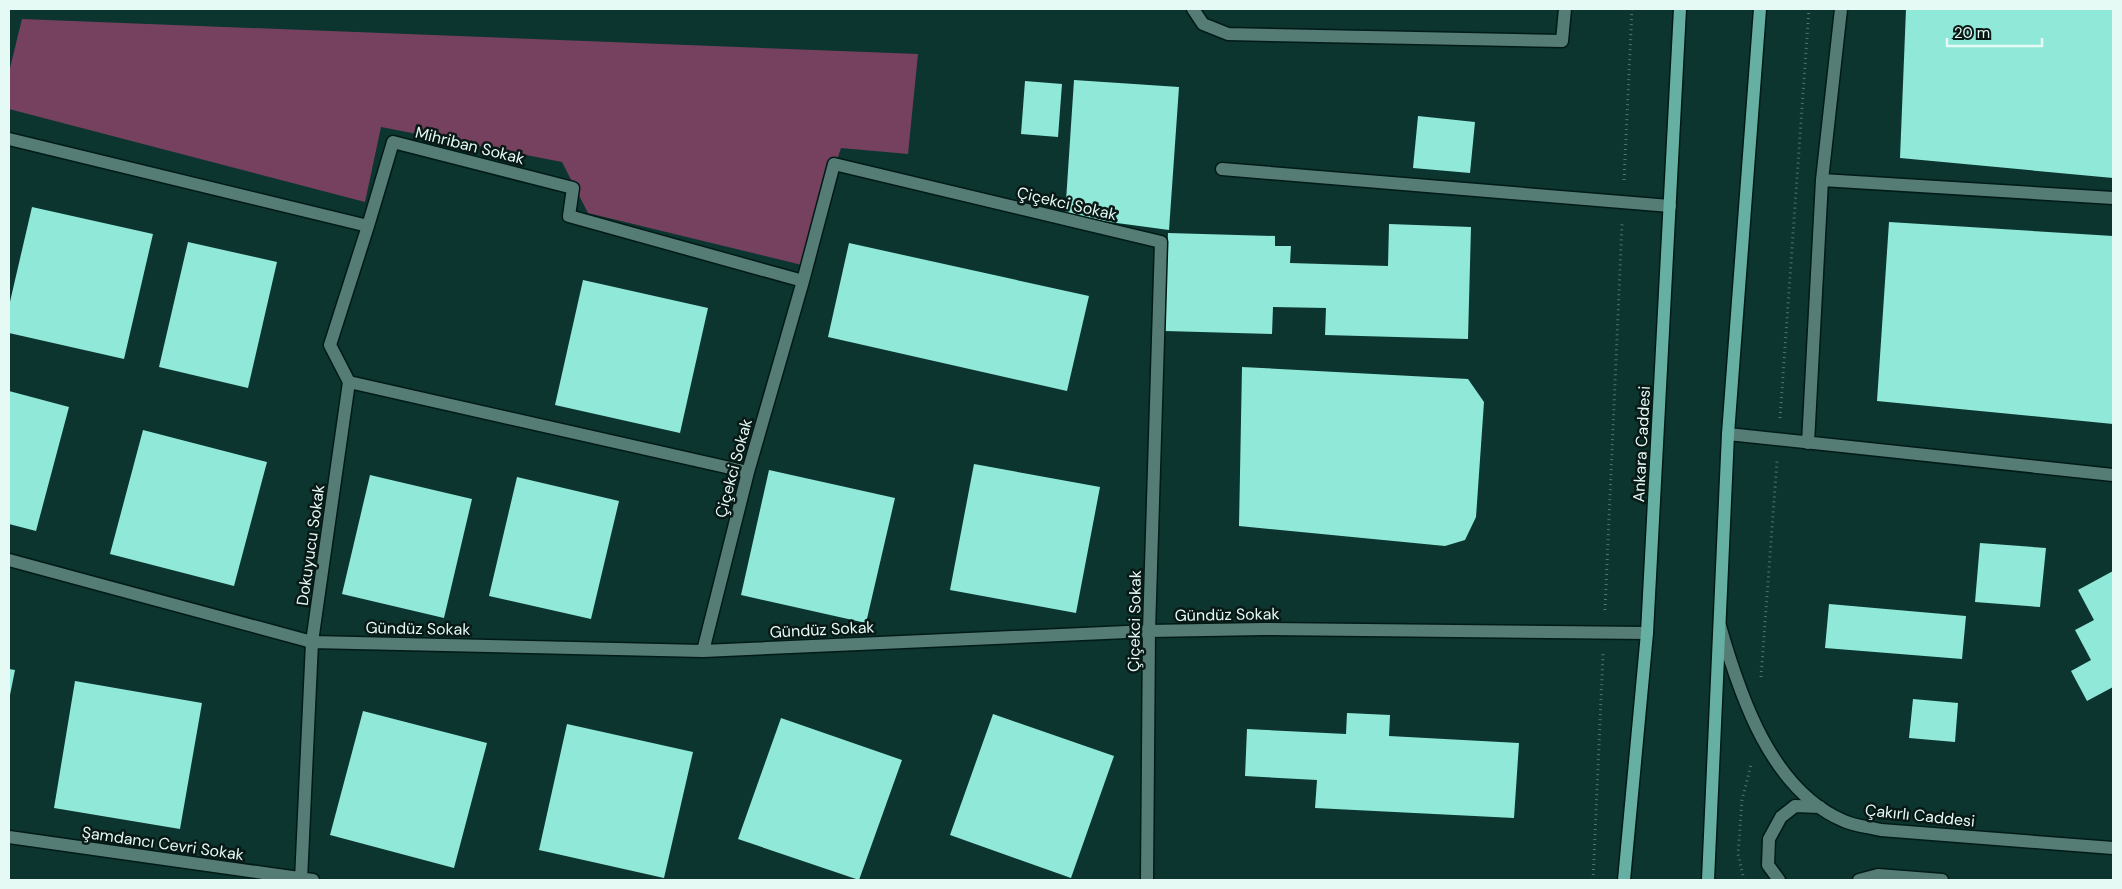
<svg xmlns="http://www.w3.org/2000/svg" width="2122" height="889" font-family="'DM Sans',sans-serif">
<style>
.green{fill:#76415e}
.building{fill:#90e8d8}
.lines{fill:none;stroke-linecap:round;stroke-linejoin:round}
.lane-casing{stroke:#001b17;stroke-width:15}
.street-casing{stroke:#001b17;stroke-width:15}
.secondary-casing{stroke:#001b17;stroke-width:15}
.primary-casing{stroke:#001b17;stroke-width:15}
.path{stroke:#52756f;stroke-width:3;stroke-dasharray:1 4;stroke-linecap:butt}
.lane{stroke:#557c75;stroke-width:12}
.street{stroke:#557c75;stroke-width:12}
.secondary{stroke:#557c75;stroke-width:12}
.primary{stroke:#66b0a3;stroke-width:12}
.labels{text-anchor:middle;stroke-width:5;stroke-linejoin:round;paint-order:stroke}
.street-label{font-size:16px;fill:#e5faf5;stroke:#091916}
</style>
<rect width="100%" height="100%" fill="#0c352f"/>
<path class="green" d="M 22,19 L 918,54 L 908,154 L 841,148 L 802,265 L 588,213 L 562,162 L 381,127 L 365,202 L 9,109 L 9,72 Z"/>
<path class="building" d="M 1906,9 L 2113,9 L 2113,178 L 1900,158 Z
M 1074,80 L 1179,87 L 1169,230 L 1065,216 Z
M 1025,81 L 1062,84 L 1058,137 L 1021,134 Z
M 1418,116 L 1475,122 L 1470,173 L 1413,168 Z
M 32,207 L 153,234 L 124,359 L 9,333 L 9,306 Z
M 1889,222 L 2113,236 L 2113,424 L 1877,401 Z
M 1389,224 L 1471,227 L 1468,339 L 1325,335 L 1326,308 L 1273,307 L 1272,334 L 1165,331 L 1168,233 L 1275,236 L 1275,246 L 1291,246 L 1290,263 L 1388,266 Z
M 188,242 L 277,262 L 248,388 L 159,367 Z
M 849,243 L 1089,296 L 1067,391 L 828,337 Z
M 583,280 L 708,308 L 680,433 L 555,405 Z
M 1242,367 L 1468,379 L 1484,402 L 1476,517 L 1465,540 L 1445,546 L 1239,526 Z
M 9,391 L 69,407 L 36,531 L 9,524 Z
M 143,430 L 267,462 L 234,586 L 110,554 Z
M 974,464 L 1100,487 L 1076,613 L 950,590 Z
M 769,470 L 895,498 L 866,623 L 741,595 Z
M 370,475 L 472,499 L 444,618 L 342,594 Z
M 517,477 L 619,501 L 591,619 L 489,596 Z
M 1980,543 L 2046,548 L 2040,607 L 1975,602 Z
M 2113,571 L 2113,687 L 2087,701 L 2071,671 L 2091,660 L 2075,630 L 2094,620 L 2078,590 Z
M 1829,604 L 1966,616 L 1962,659 L 1825,648 Z
M 9,669 L 15,670 L 10,695 L 9,695 Z
M 75,681 L 202,703 L 180,829 L 54,808 Z
M 1913,699 L 1958,703 L 1955,742 L 1909,738 Z
M 363,711 L 487,743 L 454,868 L 330,835 Z
M 1347,713 L 1390,715 L 1389,736 L 1519,743 L 1514,818 L 1315,808 L 1317,780 L 1245,776 L 1247,729 L 1346,734 Z
M 993,714 L 1114,756 L 1071,878 L 950,835 Z
M 781,718 L 902,760 L 859,880 L 738,839 Z
M 567,724 L 693,752 L 664,878 L 539,850 Z"/>
<g class="lines">
<defs>
<path id="lane" d="M 1193,9 L 1203,24 L 1228,34 L 1562,41 L 1565,9"/>
<path id="street" d="M 9,139 L 368,226 L 393,142 L 573,188 L 569,216 L 803,281
M 1222,169 L 1670,206
M 1822,180 L 2113,198
M 349,382 L 748,472
M 1728,434 L 2113,475
M 1808,443 L 1822,180 L 1841,9
M 9,560 L 312,642 L 703,651 L 1149,631 L 1264,629 L 1647,633
M 703,651 L 748,472 L 803,281 L 834,164 L 1161,242 L 1149,631 L 1147,880
M 9,837 L 313,880
M 301,880 L 312,642 L 349,382 L 330,345 L 368,226"/>
<path id="secondary" d="M 1720,626 C 1740,696 1771,790 1844,821 C 1855,826 1869,827 1881,830 L 2113,848
M 1779,880 L 1768,865 L 1769,839 L 1781,817 L 1795,806 L 1820,807
M 1859,880 L 1878,875 L 1942,880"/>
<path id="primary" d="M 1624,880 L 1647,633 L 1680,9
M 1708,880 L 1728,434 L 1760,9"/>
</defs>
<use href="#lane" class="lane-casing"/>
<use href="#street" class="street-casing"/>
<use href="#secondary" class="secondary-casing"/>
<use href="#primary" class="primary-casing"/>
<path class="path" d="M 1624,180 L 1632,9
M 1780,418 L 1809,9
M 1605,610 L 1622,224
M 1761,677 L 1777,461
M 1593,880 L 1603,654
M 1744,880 L 1738,854 L 1742,800 L 1751,765"/>
<use href="#lane" class="lane"/>
<use href="#street" class="street"/>
<use href="#secondary" class="secondary"/>
<use href="#primary" class="primary"/>
</g>
<g class="labels">
<g class="street-label">
<text transform="translate(470 145) rotate(14)" y="6">Mihriban Sokak</text>
<text transform="translate(1067 203) rotate(13)" y="6">Çiçekci Sokak</text>
<text transform="translate(1641 444) rotate(-87)" y="6">Ankara Caddesi</text>
<text transform="translate(733 468) rotate(-75)" y="6">Çiçekci Sokak</text>
<text transform="translate(310 545) rotate(-82)" y="6">Dokuyucu Sokak</text>
<text transform="translate(1227 614) rotate(-1)" y="6">Gündüz Sokak</text>
<text transform="translate(1134 621) rotate(-89)" y="6">Çiçekci Sokak</text>
<text transform="translate(418 628) rotate(1)" y="6">Gündüz Sokak</text>
<text transform="translate(822 629) rotate(-3)" y="6">Gündüz Sokak</text>
<text transform="translate(1920 815) rotate(6)" y="6">Çakırlı Caddesi</text>
<text transform="translate(163 843) rotate(8)" y="6">Şamdancı Cevri Sokak</text>
</g>
</g>
<rect width="2122" height="889" fill="none" stroke="#e5faf5" stroke-width="20"/>
<path d="M1947 38v8h95v-8" fill="none" stroke="#e5faf5" stroke-width="2.5"/>
<text x="1954" y="38" font-size="15" fill="#e5faf5" stroke="#091916" stroke-width="4" paint-order="stroke">20 m</text>
</svg>
